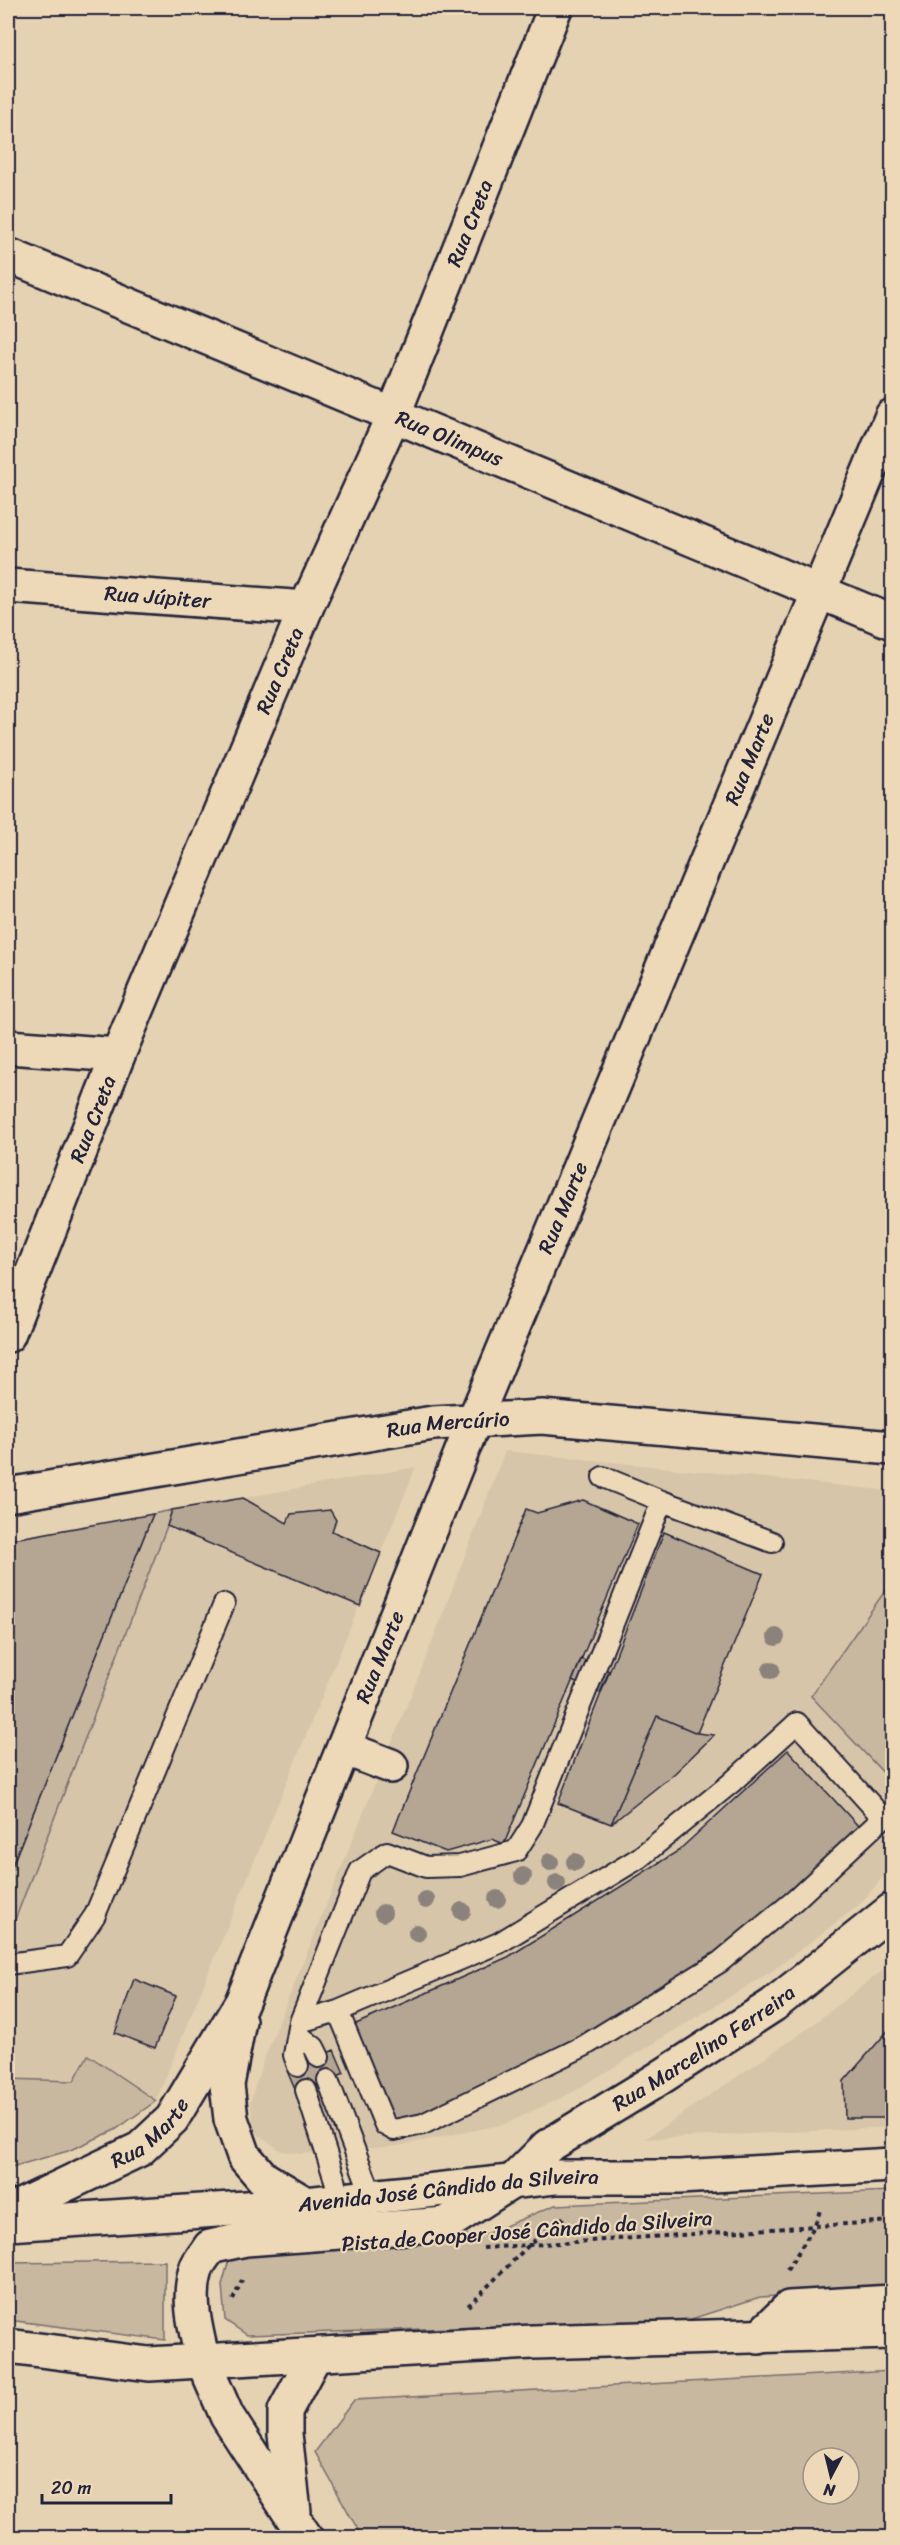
<svg xmlns="http://www.w3.org/2000/svg" width="900" height="2545" font-family="Sriracha,sans-serif">
<style>
.built{fill:#d7c5a9}
.green{fill:#c9b8a0;stroke:#766d6e;stroke-width:1.5;fill-rule:evenodd}
.building{fill:#b5a694;stroke:#22223b;stroke-width:1.5}
.lines{fill:none;stroke-linecap:round;stroke-linejoin:round}
.lane-casing{stroke:#22223b;stroke-width:24}
.street-casing{stroke:#22223b;stroke-width:38}
.secondary-casing{stroke:#22223b;stroke-width:38}
.path{stroke:#22223b;stroke-width:4;stroke-dasharray:4.5 4.5;stroke-linecap:butt}
.lane{stroke:#edd9b7;stroke-width:20}
.street{stroke:#edd9b7;stroke-width:33}
.secondary{stroke:#edd9b7;stroke-width:33}
.tree{fill:#8c827c}
.labels{text-anchor:middle;stroke-width:4.5;stroke-linejoin:round;paint-order:stroke}
.street-label{font-size:21px;fill:#22223b;stroke:#edd9b7}
</style>
<rect width="100%" height="100%" fill="#e5d2b2"/>
<filter id="ink" filterUnits="userSpaceOnUse"><feTurbulence type="fractalNoise" baseFrequency=".0167" numOctaves="2"/><feDisplacementMap in="SourceGraphic" scale="12" xChannelSelector="R" yChannelSelector="G"/><feConvolveMatrix kernelMatrix="1 2 1 2 8 2 1 2 1" color-interpolation-filters="sRGB"/></filter>
<g filter="url(#ink)">
<path class="built" d="M 505,1451 L 892,1491 L 892,1867 L 859,1905 L 771,1972 L 571,2093 L 505,2124 L 398,2146 L 301,2154 L 281,2151 L 255,2132 L 250,2102 L 264,2059 L 426,1658 Z
M 416,1467 L 156,2101 L 115,2130 L 68,2151 L 8,2168 L 8,1540 Z
M 892,1963 L 892,2127 L 645,2139 L 803,2032 Z"/>
<path class="green" d="M 172,1510 L 167,1526 L 8,1938 L 8,1876 L 153,1514 Z
M 892,1581 L 892,1782 L 811,1696 Z
M 88,2055 L 156,2101 L 115,2130 L 68,2151 L 8,2168 L 8,2079 L 74,2081 Z
M 892,2191 L 892,2289 L 760,2297 L 688,2320 L 247,2335 L 225,2320 L 222,2285 L 230,2256 L 274,2247 L 486,2234 L 555,2205 Z
M 165,2261 L 165,2340 L 8,2320 L 8,2263 Z
M 892,2371 L 892,2537 L 362,2537 L 315,2452 L 354,2400 ZM 813,2458 L 849,2458 L 849,2494 L 813,2494 Z"/>
<path class="building" d="M 243,1498 L 287,1523 L 291,1514 L 330,1510 L 336,1520 L 332,1531 L 381,1553 L 360,1606 L 167,1526 L 172,1510 Z
M 583,1500 L 638,1524 L 504,1844 L 492,1839 L 446,1852 L 393,1831 L 526,1509 L 537,1513 Z
M 153,1514 L 8,1876 L 8,1540 Z
M 664,1532 L 763,1574 L 697,1733 L 657,1716 L 611,1824 L 558,1803 Z
M 581,1659 L 609,1671 L 600,1693 L 572,1681 Z
M 657,1716 L 697,1733 L 714,1735 L 675,1773 L 611,1824 Z
M 788,1750 L 860,1828 L 756,1924 L 722,1949 L 566,2046 L 530,2065 L 393,2126 L 347,2028 L 508,1957 L 678,1851 Z
M 134,1979 L 176,1996 L 155,2048 L 115,2033 Z
M 892,2026 L 892,2118 L 845,2118 L 844,2081 Z
M 334,2050 L 344,2073 L 297,2094 L 287,2071 Z"/>
<g class="lines">
<defs>
<path id="lane" d="M 603,1477 L 662,1501
M 8,1964 L 67,1956 L 95,1915 L 224,1604
M 300,2022 L 338,2011 L 499,1943 L 639,1858 L 731,1783 L 797,1723 L 883,1818 L 795,1900 L 720,1962 L 584,2046 L 423,2124 L 394,2130 L 385,2125 L 338,2011
M 299,2035 L 314,2047 L 319,2057
M 298,2066 L 294,2055 L 300,2022 L 360,1871 L 387,1852 L 426,1867 L 460,1866 L 516,1851 L 532,1826 L 662,1501 L 772,1542
M 328,2080 L 372,2196
M 306,2090 L 341,2199"/>
<g id="street">
<path id="s1" d="M 8,255 L 892,622"/>
<path id="s2" d="M 8,586 L 306,608"/>
<path d="M 8,1047 L 118,1055"/>
<path id="s3" d="M 8,1335 L 118,1055 L 306,608 L 393,416 L 555,8"/>
<path id="s4" d="M 474,1421 L 892,416"/>
<path id="s5" d="M 8,1495 L 433,1423 L 542,1417 L 892,1448"/>
<path d="M 344,1748 L 391,1766"/>
<path d="M 203,2361 L 227,2416 L 306,2538"/>
<path d="M 294,2512 L 285,2434 L 285,2411 L 314,2357"/>
</g>
<g id="secondary">
<path d="M 239,2021 L 227,2085 L 231,2119 L 244,2156 L 263,2178 L 306,2204"/>
<path id="s6" d="M 8,2212 L 140,2149 L 172,2119 L 242,2002 L 474,1421"/>
<path id="s7" d="M 8,2224 L 306,2204 L 555,2177 L 679,2177 L 892,2165"/>
<path d="M 759,2337 L 789,2308 L 892,2302"/>
<path d="M 8,2346 L 149,2364 L 533,2342 L 892,2332"/>
<path id="s8" d="M 203,2361 C 196,2331 186,2297 197,2267 C 200,2260 206,2254 210,2247 L 246,2239 L 446,2224 L 513,2181 L 548,2146 L 655,2081 L 773,2005 L 892,1910"/>
</g>
</defs>
<use href="#lane" class="lane-casing"/>
<use href="#street" class="street-casing"/>
<use href="#secondary" class="secondary-casing"/>
<path class="path" d="M 483,2248 L 892,2221
M 787,2270 L 814,2227 L 821,2208
M 233,2300 L 242,2280
M 468,2306 L 529,2245 L 564,2217"/>
<use href="#lane" class="lane"/>
<use href="#street" class="street"/>
<use href="#secondary" class="secondary"/>
</g>
<g class="tree">
<circle cx="776" cy="1637" r="9"/>
<circle cx="771" cy="1670" r="9"/>
<circle cx="550" cy="1862" r="9"/>
<circle cx="575" cy="1862" r="9"/>
<circle cx="523" cy="1876" r="9"/>
<circle cx="557" cy="1883" r="9"/>
<circle cx="497" cy="1899" r="9"/>
<circle cx="426" cy="1900" r="9"/>
<circle cx="462" cy="1911" r="9"/>
<circle cx="383" cy="1913" r="9"/>
<circle cx="417" cy="1933" r="9"/>
</g>
</g>
<g class="labels">
<g class="street-label">
<text dy="7" stroke="none"><textPath href="#s3" startOffset="1204">Rua Creta</textPath></text>
<text dy="7" stroke="none"><textPath href="#s1" startOffset="478">Rua Olimpus</textPath></text>
<text dy="7" stroke="none"><textPath href="#s2" startOffset="150">Rua Júpiter</textPath></text>
<text dy="7" stroke="none"><textPath href="#s3" startOffset="718">Rua Creta</textPath></text>
<text dy="7" stroke="none"><textPath href="#s4" startOffset="717">Rua Marte</textPath></text>
<text dy="7" stroke="none"><textPath href="#s3" startOffset="232">Rua Creta</textPath></text>
<text dy="7" stroke="none"><textPath href="#s4" startOffset="231">Rua Marte</textPath></text>
<text dy="7" stroke="none"><textPath href="#s5" startOffset="446">Rua Mercúrio</textPath></text>
<text dy="7" stroke="none"><textPath href="#s6" startOffset="698">Rua Marte</textPath></text>
<text dy="7" stroke="none"><textPath href="#s8" startOffset="670">Rua Marcelino Ferreira</textPath></text>
<text dy="7" stroke="none"><textPath href="#s6" startOffset="164">Rua Marte</textPath></text>
<text dy="7" stroke="none"><textPath href="#s7" startOffset="442">Avenida José Cândido da Silveira</textPath></text>
<text transform="translate(527 2231) rotate(-4)" y="7">Pista de Cooper José Cândido da Silveira</text>
</g>
</g>
<rect width="900" height="2545" fill="none" stroke="#edd9b7" stroke-width="30"/>
<rect x="15" y="15" width="870" height="2515" fill="none" stroke="#22223b" stroke-width="2" filter="url(#ink)"/>
<g transform="translate(831 2476) rotate(187)"><circle r="28" fill="#edd9b7" stroke="#9c9085" stroke-width="1.5"/>
<path d="M0-4.5L10 22L0 15L-10 22Z" fill="#22223b"/>
<text y="-9" font-size="16" font-weight="bold" text-anchor="middle" fill="#22223b">N</text>
</g>
<path d="M42 2494v9h129v-9" fill="none" stroke="#22223b" stroke-width="3"/>
<text x="51" y="2494" font-size="18" fill="#22223b" stroke="#edd9b7" stroke-width="4.5" paint-order="stroke">20 m</text>
</svg>
